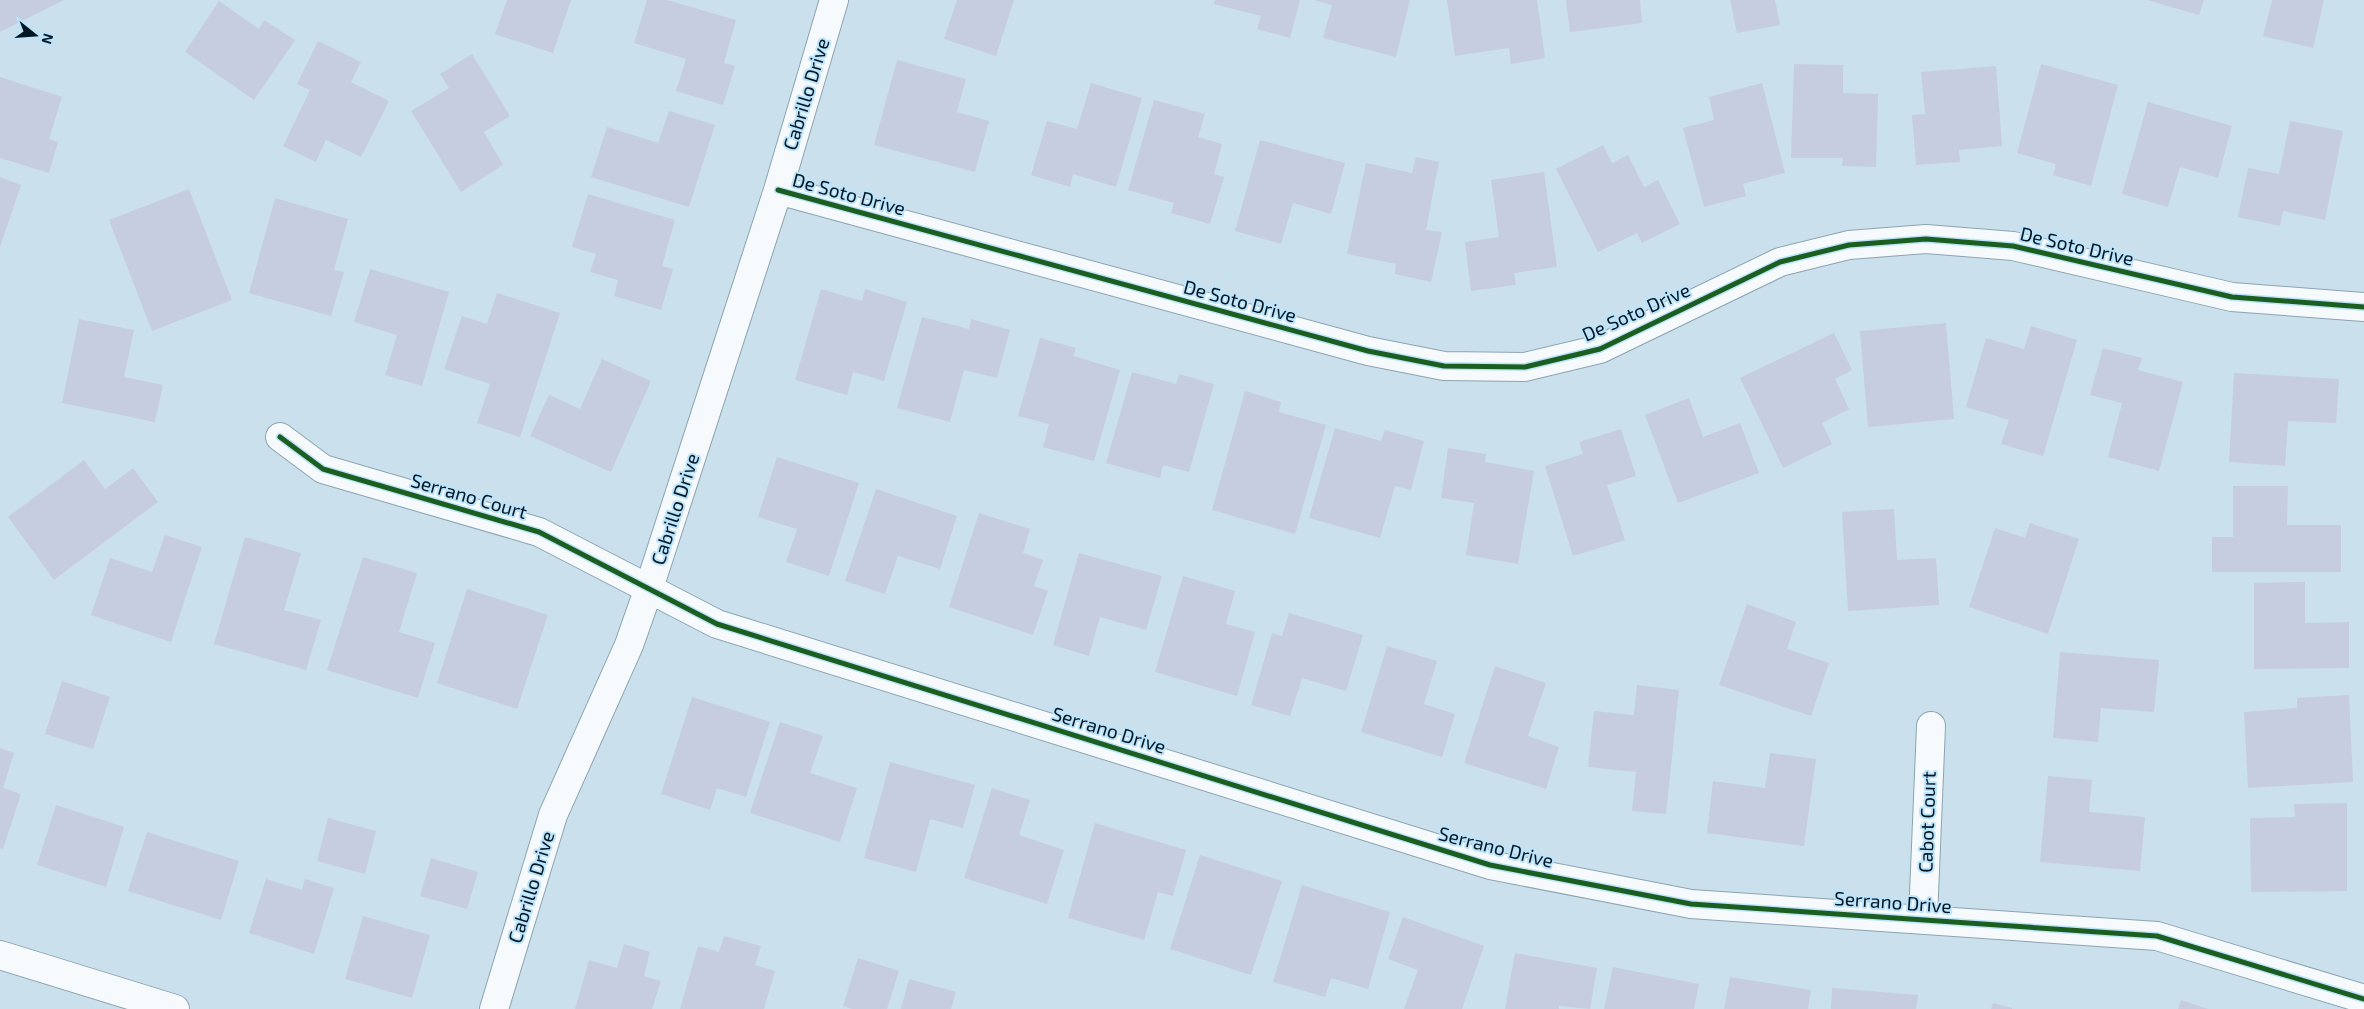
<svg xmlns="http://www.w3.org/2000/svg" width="2364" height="1009" font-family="'Exo 2',sans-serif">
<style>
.building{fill:#c6cde0}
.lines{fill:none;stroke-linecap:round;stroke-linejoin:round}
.minor-casing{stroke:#8ca4b0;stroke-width:30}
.minor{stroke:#f7fafc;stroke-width:28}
.cycleway-casing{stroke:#bce4fb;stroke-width:8}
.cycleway{stroke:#1b5e20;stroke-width:5}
.labels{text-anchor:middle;stroke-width:4;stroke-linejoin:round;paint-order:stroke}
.street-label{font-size:19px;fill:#001623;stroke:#bce4fb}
</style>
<rect width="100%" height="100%" fill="#cae0ed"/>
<path class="building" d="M 0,0 L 64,0 L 0,32 Z
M 507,0 L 571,0 L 553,53 L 495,34 Z
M 647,0 L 667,0 L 736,20 L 724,63 L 735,66 L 723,105 L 676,91 L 686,59 L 634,43 Z
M 957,0 L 1014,0 L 996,56 L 944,39 Z
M 1215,0 L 1300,0 L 1290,38 L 1257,29 L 1261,16 L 1214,4 Z
M 1314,0 L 1410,0 L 1396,57 L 1323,38 L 1332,5 Z
M 1447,0 L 1537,0 L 1545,58 L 1511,64 L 1509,48 L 1455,56 Z
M 1566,0 L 1640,0 L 1642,23 L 1570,32 Z
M 1730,0 L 1775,0 L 1780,25 L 1737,33 Z
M 2147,0 L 2204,0 L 2199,15 Z
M 2272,0 L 2324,0 L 2313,48 L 2263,36 Z
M 219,1 L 259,29 L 264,20 L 295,40 L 254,100 L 185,52 Z
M 318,41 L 361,62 L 351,82 L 389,101 L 361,157 L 326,140 L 316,162 L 283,146 L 310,90 L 297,84 Z
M 472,54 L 510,116 L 484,132 L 503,165 L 461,192 L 411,111 L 449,88 L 440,74 Z
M 897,60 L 966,79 L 957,112 L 989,121 L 975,172 L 874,145 Z
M 1794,64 L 1843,65 L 1843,93 L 1878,94 L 1876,167 L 1842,166 L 1843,158 L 1791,158 Z
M 2041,64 L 2118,85 L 2091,186 L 2053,175 L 2056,164 L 2017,153 Z
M 1996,66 L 2002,146 L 1959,150 L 1960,162 L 1916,165 L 1912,115 L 1925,114 L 1921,72 Z
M 0,77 L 62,97 L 49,139 L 58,142 L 49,173 L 0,158 Z
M 1091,83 L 1142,98 L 1116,187 L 1073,174 L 1070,187 L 1031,175 L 1047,121 L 1077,129 Z
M 1762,83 L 1785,173 L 1743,184 L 1746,196 L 1704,207 L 1683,128 L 1714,120 L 1709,97 Z
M 1154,100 L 1205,114 L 1198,137 L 1222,144 L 1214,174 L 1224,177 L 1210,224 L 1171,213 L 1174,203 L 1128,190 Z
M 2148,102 L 2232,126 L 2218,178 L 2180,167 L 2168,207 L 2122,194 Z
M 669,111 L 715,125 L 689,207 L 591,177 L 607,127 L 658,143 Z
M 2290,121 L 2343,131 L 2325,220 L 2283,211 L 2280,226 L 2238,217 L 2248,168 L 2279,174 Z
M 1260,140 L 1345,163 L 1331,214 L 1293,203 L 1281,244 L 1235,231 Z
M 1603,145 L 1612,163 L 1628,155 L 1644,187 L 1658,180 L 1680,224 L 1642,243 L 1637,233 L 1598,252 L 1556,169 Z
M 1416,157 L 1439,162 L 1426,230 L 1442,232 L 1431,282 L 1395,274 L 1396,264 L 1347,254 L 1366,163 L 1412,173 Z
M 1544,172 L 1557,267 L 1514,273 L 1516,285 L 1471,291 L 1465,242 L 1499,237 L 1491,180 Z
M 0,177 L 21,185 L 0,247 Z
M 189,189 L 232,300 L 152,331 L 109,220 Z
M 588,194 L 675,220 L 662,266 L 673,269 L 661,310 L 614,296 L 618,280 L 590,272 L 596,254 L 572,247 Z
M 275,198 L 348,219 L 334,270 L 344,272 L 331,316 L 249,293 Z
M 370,269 L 449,292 L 422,386 L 385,375 L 397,335 L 354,322 Z
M 821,289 L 862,301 L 865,289 L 907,302 L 884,381 L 853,372 L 847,395 L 795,380 Z
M 497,293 L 560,313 L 520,437 L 477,423 L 490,384 L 444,369 L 462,316 L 487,324 Z
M 922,317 L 969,329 L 971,319 L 1010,330 L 997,378 L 964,370 L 950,422 L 897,408 Z
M 79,319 L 134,330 L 124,377 L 163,385 L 155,422 L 62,403 Z
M 1946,323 L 1954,419 L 1868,427 L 1860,331 Z
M 2031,326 L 2077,340 L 2043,456 L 2001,444 L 2009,420 L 1966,407 L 1986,338 L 2024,349 Z
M 1834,333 L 1852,370 L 1835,379 L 1849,409 L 1822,423 L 1832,444 L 1783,468 L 1740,378 Z
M 1040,338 L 1076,348 L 1073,356 L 1120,370 L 1094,461 L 1043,447 L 1049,424 L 1018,416 Z
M 2103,348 L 2142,358 L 2138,370 L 2183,382 L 2159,471 L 2108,457 L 2122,403 L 2090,395 Z
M 602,359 L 651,381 L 611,472 L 530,436 L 549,395 L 580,409 Z
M 1132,372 L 1176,384 L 1179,374 L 1214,384 L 1189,472 L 1163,465 L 1160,478 L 1106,463 Z
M 2234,373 L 2339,379 L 2336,423 L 2288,421 L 2285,466 L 2229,462 Z
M 1245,391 L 1281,402 L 1279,412 L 1326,425 L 1295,534 L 1212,510 Z
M 1689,398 L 1703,437 L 1740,423 L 1759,473 L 1678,503 L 1645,415 Z
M 1335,428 L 1381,441 L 1385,430 L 1424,441 L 1411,490 L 1395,486 L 1380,538 L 1309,518 Z
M 1621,429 L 1636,476 L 1607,485 L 1625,540 L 1573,556 L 1545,466 L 1583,454 L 1579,442 Z
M 1448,448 L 1486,454 L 1485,462 L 1534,471 L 1518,564 L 1466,555 L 1474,503 L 1441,498 Z
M 777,457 L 859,483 L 829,576 L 786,562 L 797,529 L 758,517 Z
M 84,460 L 105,489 L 133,468 L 158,502 L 54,580 L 8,517 Z
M 2233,486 L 2288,486 L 2287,525 L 2341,525 L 2341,572 L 2212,572 L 2212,537 L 2233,537 Z
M 876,489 L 957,516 L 940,569 L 898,556 L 885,594 L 845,581 Z
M 1894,509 L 1897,560 L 1936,558 L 1939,605 L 1848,611 L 1842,512 Z
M 979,513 L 1030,529 L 1023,553 L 1043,560 L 1034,586 L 1048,591 L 1033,635 L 949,607 Z
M 2030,523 L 2079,539 L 2048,634 L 1969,607 L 1995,528 L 2025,538 Z
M 165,535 L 202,547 L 171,642 L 91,615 L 110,558 L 152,572 Z
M 245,537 L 301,553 L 284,610 L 321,620 L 306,670 L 214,644 Z
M 1079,553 L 1162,576 L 1146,630 L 1100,617 L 1089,656 L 1053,645 Z
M 363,557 L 417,573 L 399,632 L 435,643 L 418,698 L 327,670 Z
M 1183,576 L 1235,591 L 1226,624 L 1255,632 L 1237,696 L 1155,672 Z
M 2305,582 L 2305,623 L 2349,622 L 2349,668 L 2254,669 L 2254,583 Z
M 467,589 L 548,615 L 517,709 L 437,683 Z
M 1747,604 L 1796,622 L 1787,649 L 1829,663 L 1811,716 L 1719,685 Z
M 1289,613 L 1363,635 L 1346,691 L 1302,678 L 1290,716 L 1251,705 L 1272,633 L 1282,636 Z
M 1387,646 L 1437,661 L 1424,704 L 1455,714 L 1442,757 L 1361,732 Z
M 2060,652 L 2159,660 L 2154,712 L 2101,708 L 2098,742 L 2053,738 Z
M 1495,666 L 1546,683 L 1528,736 L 1559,747 L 1546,789 L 1464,763 Z
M 62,681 L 110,697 L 93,749 L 45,734 Z
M 1637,685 L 1679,690 L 1666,814 L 1632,811 L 1636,772 L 1588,767 L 1594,711 L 1634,715 Z
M 2349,695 L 2353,782 L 2248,788 L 2244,712 L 2297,708 L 2297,698 Z
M 692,697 L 770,722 L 746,797 L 717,788 L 710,810 L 661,794 Z
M 780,722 L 823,736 L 810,773 L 857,788 L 840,842 L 750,813 Z
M 0,748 L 14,753 L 3,788 L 21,794 L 3,849 L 0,848 Z
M 1770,753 L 1816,759 L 1804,846 L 1707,833 L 1713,781 L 1765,788 Z
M 890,762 L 975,785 L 963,828 L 930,819 L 916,872 L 864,858 Z
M 2048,776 L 2092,780 L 2089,812 L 2145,817 L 2140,871 L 2040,862 Z
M 992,788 L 1030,800 L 1019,835 L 1064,850 L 1047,904 L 964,878 Z
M 2347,803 L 2347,891 L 2251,892 L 2250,818 L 2295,817 L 2294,804 Z
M 56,805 L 124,827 L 106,887 L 37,865 Z
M 328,818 L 376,831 L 365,874 L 317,861 Z
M 1095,823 L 1186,850 L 1173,896 L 1158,892 L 1144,940 L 1068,918 Z
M 147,832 L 239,861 L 221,920 L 128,891 Z
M 1200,855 L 1282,881 L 1251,975 L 1170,949 Z
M 431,858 L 478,872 L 467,909 L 420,896 Z
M 266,879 L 302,890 L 305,879 L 334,888 L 314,954 L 249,933 Z
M 1302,885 L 1390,912 L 1368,989 L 1331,978 L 1325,997 L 1273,982 Z
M 363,916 L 430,935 L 412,998 L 345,979 Z
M 1403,917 L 1484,946 L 1462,1009 L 1404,1009 L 1418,970 L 1388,959 Z
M 724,936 L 761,946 L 755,965 L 775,971 L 764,1009 L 680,1009 L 698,946 L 719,952 Z
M 624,944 L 650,952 L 644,976 L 661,981 L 652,1009 L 575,1009 L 589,960 L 617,968 Z
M 1515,953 L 1597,968 L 1590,1009 L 1559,1006 L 1559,1009 L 1505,1009 Z
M 858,958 L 899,971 L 887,1009 L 852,1009 L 843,1006 Z
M 1613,967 L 1699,984 L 1694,1009 L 1604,1009 Z
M 1730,977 L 1811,990 L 1808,1009 L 1724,1009 Z
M 909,979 L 956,992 L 951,1009 L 901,1009 Z
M 1832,988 L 1918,995 L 1916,1009 L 1831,1009 Z
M 2181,1000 L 2208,1009 L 2178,1009 Z
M 1993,1003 L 2012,1008 L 2012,1009 L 1991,1009 Z"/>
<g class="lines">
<defs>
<path id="minor" d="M 778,190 L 1368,351 L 1444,366 L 1525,367 L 1600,349 L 1780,262 L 1849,245 L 1926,239 L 2013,246 L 2232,297 L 2364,307
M 280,437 L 323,469 L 539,532 L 717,624 L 1490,865 L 1691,904 L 2157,936 L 2364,999
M 1923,918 L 1931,726
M 0,955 L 175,1009
M 494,1009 L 553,815 L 629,645 L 649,588 L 778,190 L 834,0"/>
</defs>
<use href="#minor" class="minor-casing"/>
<use href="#minor" class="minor"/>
<defs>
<path id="cycleway" d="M 778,190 L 1368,351 L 1444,366 L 1525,367 L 1600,349 L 1780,262 L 1849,245 L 1926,239 L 2013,246 L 2232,297 L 2364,307
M 280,437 L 323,469 L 539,532 L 717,624 L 1490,865 L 1691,904 L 2157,936 L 2364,999"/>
</defs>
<use href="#cycleway" class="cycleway-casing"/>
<use href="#cycleway" class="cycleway"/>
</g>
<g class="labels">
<g class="street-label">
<text transform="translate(806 94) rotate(-73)" y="7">Cabrillo Drive</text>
<text transform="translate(849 194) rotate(15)" y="7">De Soto Drive</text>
<text transform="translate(2077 246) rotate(13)" y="7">De Soto Drive</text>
<text transform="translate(1240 301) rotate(15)" y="7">De Soto Drive</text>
<text transform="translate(1636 312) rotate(-24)" y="7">De Soto Drive</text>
<text transform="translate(469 496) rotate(16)" y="7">Serrano Court</text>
<text transform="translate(675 509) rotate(-72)" y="7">Cabrillo Drive</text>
<text transform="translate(1109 730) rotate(17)" y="7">Serrano Drive</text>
<text transform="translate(1927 822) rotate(-88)" y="7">Cabot Court</text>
<text transform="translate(1496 847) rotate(14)" y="7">Serrano Drive</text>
<text transform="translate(531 887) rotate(-73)" y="7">Cabrillo Drive</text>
<text transform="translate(1893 902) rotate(4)" y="7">Serrano Drive</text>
</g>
</g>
<g transform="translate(35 35) rotate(107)" stroke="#bce4fb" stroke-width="4" paint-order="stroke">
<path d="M0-4L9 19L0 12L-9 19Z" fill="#001623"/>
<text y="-8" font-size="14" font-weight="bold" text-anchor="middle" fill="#001623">N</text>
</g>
</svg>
